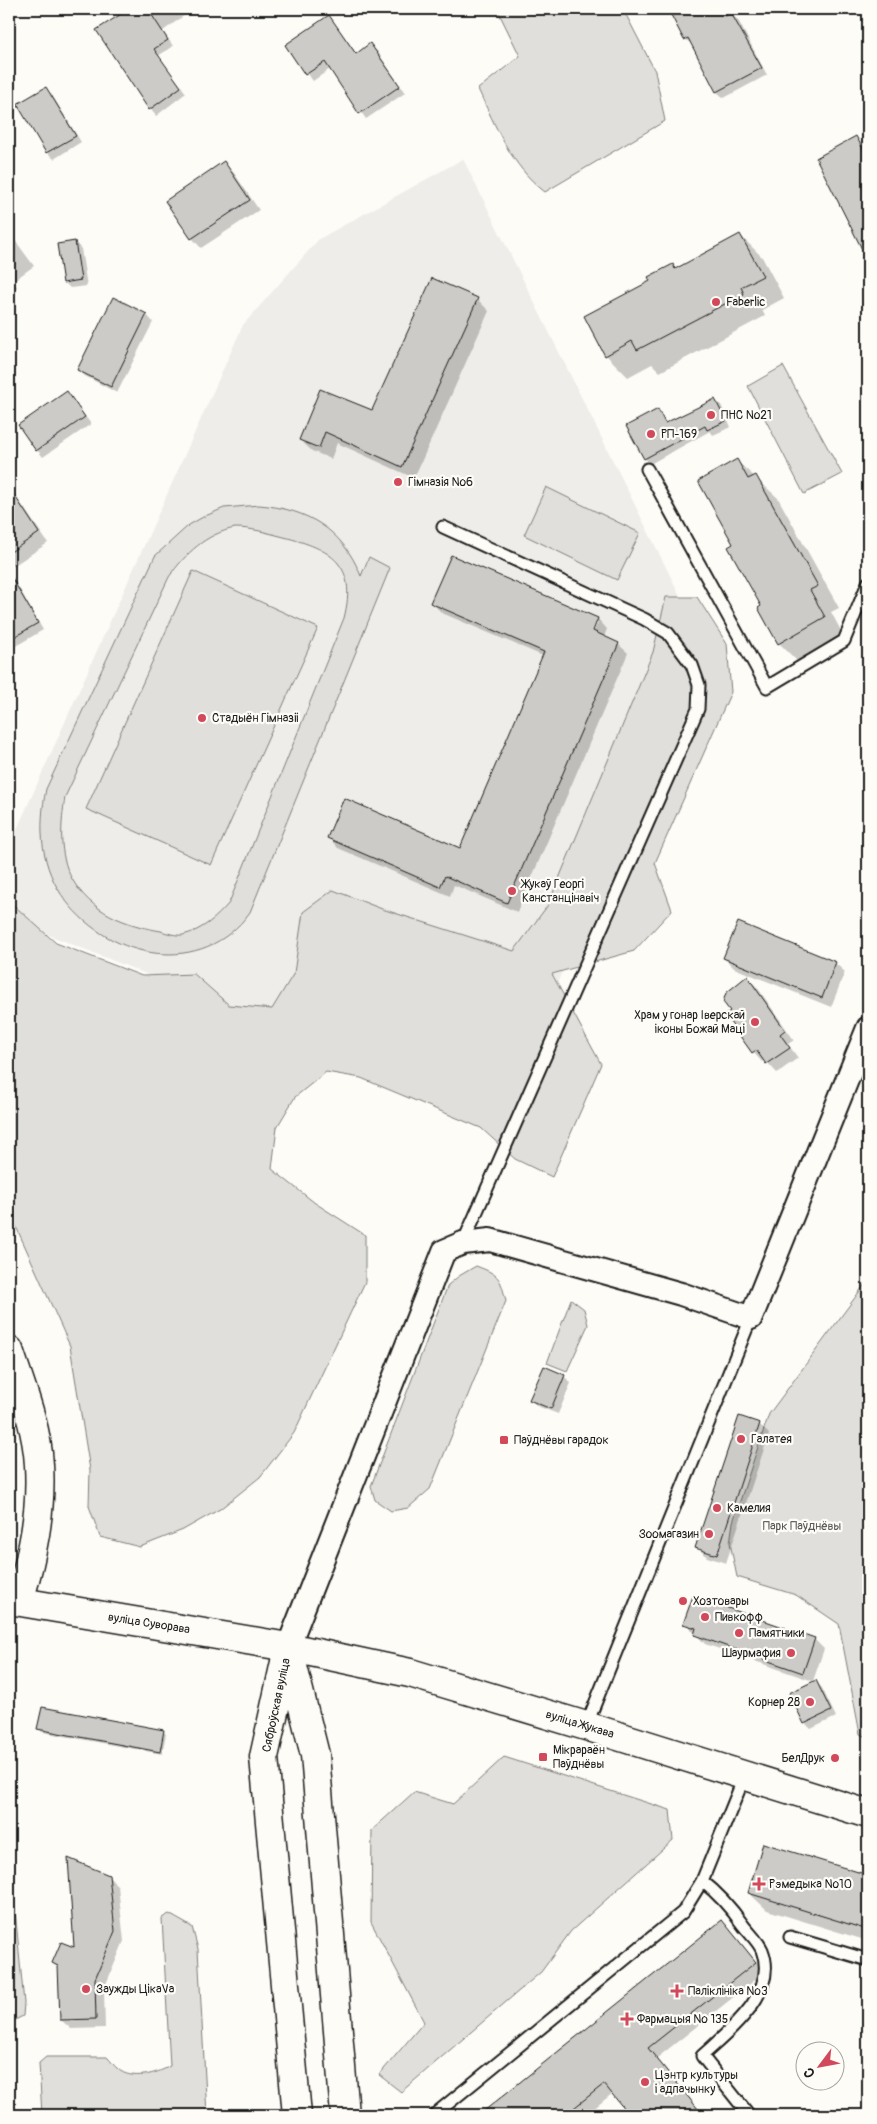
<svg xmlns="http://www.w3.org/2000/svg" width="877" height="2124" font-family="Pangolin,sans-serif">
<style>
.built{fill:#eeede9}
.green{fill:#e0dfdb;stroke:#7e7e7c;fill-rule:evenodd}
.shadow{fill:#0003;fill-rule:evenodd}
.building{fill:#cccbc8;stroke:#1c1c1c}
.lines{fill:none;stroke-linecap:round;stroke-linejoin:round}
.lane-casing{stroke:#1c1c1c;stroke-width:15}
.street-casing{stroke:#1c1c1c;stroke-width:26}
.secondary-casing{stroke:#1c1c1c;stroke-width:31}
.primary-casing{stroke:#1c1c1c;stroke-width:31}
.lane{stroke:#fdfcf7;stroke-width:11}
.street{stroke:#fdfcf7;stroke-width:22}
.secondary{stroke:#fdfcf7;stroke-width:28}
.primary{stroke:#fdfcf7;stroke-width:28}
.poi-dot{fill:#d1495b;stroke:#fdfcf7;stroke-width:2}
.labels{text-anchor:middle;stroke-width:4.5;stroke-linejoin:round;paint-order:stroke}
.poi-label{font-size:12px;fill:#1c1c1c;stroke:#fdfcf7;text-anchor:start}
.park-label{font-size:12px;fill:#575655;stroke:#fdfcf7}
.street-label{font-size:12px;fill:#1c1c1c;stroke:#fdfcf7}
</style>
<rect width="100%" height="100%" fill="#fdfcf7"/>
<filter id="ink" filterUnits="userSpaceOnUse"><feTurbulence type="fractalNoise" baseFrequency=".02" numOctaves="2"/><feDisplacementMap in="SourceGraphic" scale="10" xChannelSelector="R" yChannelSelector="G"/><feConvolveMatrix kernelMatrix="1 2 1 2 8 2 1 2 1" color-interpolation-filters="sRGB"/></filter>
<g filter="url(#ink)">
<path class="built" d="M 463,159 L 702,640 L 501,1116 L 9,919 L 9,847 L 243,325 L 319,239 Z"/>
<path class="green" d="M 497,9 L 623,9 L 655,71 L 665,121 L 545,192 C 511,166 496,127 478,89 L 520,56 Z
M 783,366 L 842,474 L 804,494 L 748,386 Z
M 546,487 L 640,533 L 617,580 L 524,535 Z
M 259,505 C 308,509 343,530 361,576 L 369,557 L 390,568 L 250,912 C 203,978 111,960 66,901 C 40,867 38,828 46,789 L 155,556 L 189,525 L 203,517 L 224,508 ZM 235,528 C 252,528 268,533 284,537 C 331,549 358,564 344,618 L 229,903 C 217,917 203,930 183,935 C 177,936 167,933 161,931 C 125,925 91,912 72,879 C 58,854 61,824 65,797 L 169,577 C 186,553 206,534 235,528 Z
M 193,571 L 318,628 L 211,865 L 86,809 Z
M 666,597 L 697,597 L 727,644 L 731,692 L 655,863 L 672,910 L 634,951 L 552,974 L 601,1064 L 552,1177 L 515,1159 L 481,1128 L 361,1078 L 326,1072 L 295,1097 L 277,1127 L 272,1169 L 315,1203 L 365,1235 L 365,1282 L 294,1433 L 260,1477 L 220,1509 L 183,1530 L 140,1547 L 100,1537 L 89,1506 L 90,1470 L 70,1346 L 9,1211 L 9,901 L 56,943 L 142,976 L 194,974 L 229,1005 L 272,1009 L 294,973 L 303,912 L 333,890 L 382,909 L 514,951 L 548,905 L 653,652 Z
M 476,1266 C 500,1275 500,1277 506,1301 L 430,1489 L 408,1508 L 391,1511 L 375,1500 L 371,1486 L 448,1285 L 459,1276 Z
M 868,1280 L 868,1738 L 860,1734 L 839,1624 L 796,1595 L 737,1577 L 730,1543 L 733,1522 L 769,1414 Z
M 571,1299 L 584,1309 L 588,1325 L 567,1371 L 547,1363 Z
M 504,1757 L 670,1810 L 673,1840 L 571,1931 L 541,1972 L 401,2092 L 379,2075 L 424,2022 L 371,1922 L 372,1830 L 414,1792 L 453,1804 Z
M 9,1848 L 24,2003 L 23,2016 L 9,2023 Z
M 169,1914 L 192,1927 L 198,1949 L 207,2115 L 42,2115 L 39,2063 L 46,2057 L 107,2057 C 111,2061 114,2066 118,2069 C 131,2081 157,2074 170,2066 L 162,1918 Z"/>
<path class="shadow" d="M 132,9 L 193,9 L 163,31 L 173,46 L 158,56 L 186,93 L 156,116 L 98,31 Z
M 669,9 L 722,9 L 727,17 L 731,14 L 738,20 L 767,75 L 724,98 L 717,92 L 693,45 L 685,39 Z
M 329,16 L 357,54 L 370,45 L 377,51 L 405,93 L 366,119 L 330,69 L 313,81 L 286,45 Z
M 46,89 L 52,95 L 81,142 L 54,159 L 47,152 L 19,105 Z
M 856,138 L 868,150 L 868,257 L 818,159 Z
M 224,163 L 234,173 L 259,210 L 201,248 L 192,238 Z
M 9,232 L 34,266 L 13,281 L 17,287 L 9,293 Z
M 740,235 L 762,257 L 784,298 L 762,310 L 765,316 L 660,372 L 652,364 L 628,377 L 606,355 L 652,282 L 673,266 L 676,269 Z
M 75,242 L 81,249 L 87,286 L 70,288 L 64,282 Z
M 114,299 L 147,315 L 153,322 L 117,393 L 85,376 L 78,370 Z
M 477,299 L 489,311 L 414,478 L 337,443 L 331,459 L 312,451 L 300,440 L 373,412 Z
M 67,392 L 91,424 L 43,457 L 37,450 Z
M 715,400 L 721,405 L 731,427 L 713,435 L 710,431 L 650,464 L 645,458 L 657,411 L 667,424 Z
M 9,413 L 12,418 L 9,421 Z
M 737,461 L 778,498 L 839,608 L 831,612 L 846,640 L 801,665 L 779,643 L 735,545 Z
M 13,495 L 22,505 L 48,543 L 10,568 L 9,498 Z
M 452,557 L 598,619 L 607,629 L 604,637 L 618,644 L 628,653 L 517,912 L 454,885 L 450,896 L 338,848 L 329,838 L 460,850 L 543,656 L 442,613 L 432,603 ZM 595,622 L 598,622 L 591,638 L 589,637 Z
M 13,581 L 19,588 L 43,630 L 9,650 L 9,584 Z
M 724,958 L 835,963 L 845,972 L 831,1007 L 734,968 Z
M 747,977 L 757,987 L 794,1040 L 788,1044 L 798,1058 L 777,1073 L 765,1060 L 762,1062 L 753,1052 L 732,1011 Z
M 564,1376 L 571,1383 L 558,1414 L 537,1406 L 531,1400 Z
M 759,1424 L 769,1434 L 726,1563 L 707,1557 L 697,1547 Z
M 685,1623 L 814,1639 L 824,1649 L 813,1681 L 705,1644 Z
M 816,1682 L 822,1688 L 836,1717 L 811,1729 L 805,1723 Z
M 39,1729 L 163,1731 L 166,1734 L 162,1754 L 42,1732 Z
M 764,1845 L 868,1876 L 868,1941 L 767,1910 L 749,1893 Z
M 108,1876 L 118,1886 L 124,1941 L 104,1989 L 105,2028 L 71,2029 L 61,2020 L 59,1969 L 53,1963 L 75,1949 Z
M 722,1922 L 765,1972 L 657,2058 L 703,2115 L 631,2115 L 613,2093 L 586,2115 L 481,2115 Z"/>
<path class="building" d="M 129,9 L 148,9 L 168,40 L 154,49 L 181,87 L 149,110 L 96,30 Z
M 668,9 L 721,9 L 725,16 L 731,13 L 762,68 L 716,92 L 688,38 L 684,40 Z
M 329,15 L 356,54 L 370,43 L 400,86 L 359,114 L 325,62 L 305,75 L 285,45 Z
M 46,87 L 76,136 L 46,153 L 17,104 Z
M 856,136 L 868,158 L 868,261 L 816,158 Z
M 224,161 L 250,200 L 191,239 L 165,201 Z
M 740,234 L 763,276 L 741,287 L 744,294 L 637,350 L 632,341 L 605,356 L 584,316 L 650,281 L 648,277 L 673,264 L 675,269 Z
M 75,241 L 81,280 L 63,283 L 57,244 Z
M 432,278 L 478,298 L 402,467 L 325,432 L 319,448 L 299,440 L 320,389 L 372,410 Z
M 113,297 L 147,314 L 111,387 L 77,370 Z
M 67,391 L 85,417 L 36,451 L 18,425 Z
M 715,399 L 726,421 L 707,430 L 705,426 L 644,459 L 626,426 L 658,409 L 665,423 Z
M 737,459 L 748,479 L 756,475 L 818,586 L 810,590 L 825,617 L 778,644 L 758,608 L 761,606 L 728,547 L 733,544 L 698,481 Z
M 9,487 L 39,533 L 9,553 Z
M 451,555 L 598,618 L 593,631 L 619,643 L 507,903 L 445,876 L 440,887 L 327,838 L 344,798 L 460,848 L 544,652 L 430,603 Z
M 9,573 L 38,623 L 9,640 Z
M 738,922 L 836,962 L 822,998 L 723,958 Z
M 747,976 L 785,1030 L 780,1034 L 790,1048 L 766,1064 L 756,1050 L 752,1053 L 725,1015 L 730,1011 L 723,1002 L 726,993 Z
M 544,1366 L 565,1375 L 551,1409 L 529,1400 Z
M 739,1416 L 760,1423 L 717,1555 L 695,1548 Z
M 693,1596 L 815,1638 L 803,1673 L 694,1635 L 696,1628 L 683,1624 Z
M 816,1680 L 831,1711 L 804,1724 L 789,1693 Z
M 42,1707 L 164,1730 L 160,1752 L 37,1729 Z
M 763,1843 L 868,1875 L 868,1930 L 748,1893 Z
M 68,1858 L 109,1875 L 115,1931 L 95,1979 L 96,2019 L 60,2020 L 58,1966 L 52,1963 L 61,1942 L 74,1947 Z
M 722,1920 L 756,1962 L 648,2048 L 703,2115 L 629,2115 L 604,2084 L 565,2115 L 479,2115 Z"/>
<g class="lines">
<defs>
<path id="lane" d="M 647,469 L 767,687 L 844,641 L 868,583
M 443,527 L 644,619 L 668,633 L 692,665 L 699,685 L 698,709 L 463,1243
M 586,1726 L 751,1318
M 702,1881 C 719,1894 731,1908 743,1925 C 749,1933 758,1941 762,1950 C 779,1993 729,2031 702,2056 L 749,2115
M 790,1937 L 868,1960
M 434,2115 L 683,1912 L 702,1881 L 745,1775"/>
<path id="street" d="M 288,1647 L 444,1251 L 463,1243 L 490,1240 L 681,1294 L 751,1318 L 868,1028"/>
<path id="secondary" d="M 9,1350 C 21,1387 37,1426 39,1465 C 42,1512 32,1557 19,1601
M 288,1647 L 315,1755 L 345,2115
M 287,1653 L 264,1757 L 297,2115"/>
<path id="primary" d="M 9,1600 L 288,1647 L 410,1673 L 586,1726 L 868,1814"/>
</defs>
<use href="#lane" class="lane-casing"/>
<use href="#street" class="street-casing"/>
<use href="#secondary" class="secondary-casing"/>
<use href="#primary" class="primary-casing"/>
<use href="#lane" class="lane"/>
<use href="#street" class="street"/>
<use href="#secondary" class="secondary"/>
<use href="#primary" class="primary"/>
</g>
</g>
<g class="poi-dot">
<circle cx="716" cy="302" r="5"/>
<circle cx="711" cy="415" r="5"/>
<circle cx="651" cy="434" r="5"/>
<circle cx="398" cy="482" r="5"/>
<circle cx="202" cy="718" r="5"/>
<circle cx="512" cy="891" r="5"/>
<circle cx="755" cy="1022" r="5"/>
<circle cx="741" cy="1439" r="5"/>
<rect x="499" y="1435" width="10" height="10" rx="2.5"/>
<circle cx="717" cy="1508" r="5"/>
<circle cx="709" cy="1534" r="5"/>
<circle cx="683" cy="1601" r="5"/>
<circle cx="705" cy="1617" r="5"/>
<circle cx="739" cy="1633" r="5"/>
<circle cx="791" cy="1653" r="5"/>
<circle cx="810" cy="1702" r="5"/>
<rect x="538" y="1752" width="10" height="10" rx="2.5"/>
<circle cx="835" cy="1758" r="5"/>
<path d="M756.5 1876.5h5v5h5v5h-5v5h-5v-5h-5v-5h5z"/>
<circle cx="86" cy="1989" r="5"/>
<path d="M674.5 1983.5h5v5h5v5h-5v5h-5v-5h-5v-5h5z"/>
<path d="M624.5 2011.5h5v5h5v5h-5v5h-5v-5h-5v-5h5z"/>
<circle cx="645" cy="2082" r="5"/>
</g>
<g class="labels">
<g class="poi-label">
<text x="726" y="306">Faberlic</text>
<text x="721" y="419">ПНС №21</text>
<text x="661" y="438">РП-169</text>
<text x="408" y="486">Гімназія №6</text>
<text x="212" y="722">Стадыён Гімназіі</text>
<text x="522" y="888">Жукаў Георгі<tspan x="522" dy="14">Канстанцінавіч</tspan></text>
<text x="745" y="1019" text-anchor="end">Храм у гонар Іверскай<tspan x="745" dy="14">іконы Божай Маці</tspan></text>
<text x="751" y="1443">Галатея</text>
<text x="514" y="1444">Паўднёвы гарадок</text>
<text x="727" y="1512">Камелия</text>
<text x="699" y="1538" text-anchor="end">Зоомагазин</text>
<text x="693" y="1605">Хозтовары</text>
<text x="715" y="1621">Пивкофф</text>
<text x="749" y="1637">Памятники</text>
<text x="781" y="1657" text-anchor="end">Шаурмафия</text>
<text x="800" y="1706" text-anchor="end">Корнер 28</text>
<text x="553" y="1754">Мікрараён<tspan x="553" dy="14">Паўднёвы</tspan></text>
<text x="825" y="1762" text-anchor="end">БелДрук</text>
<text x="769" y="1888">Рэмедыка №10</text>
<text x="96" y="1993">Заужды ЦікаVа</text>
<text x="688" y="1995">Паліклініка №3</text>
<text x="637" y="2023">Фармацыя № 135</text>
<text x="655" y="2079">Цэнтр культуры<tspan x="655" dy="14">і адпачынку</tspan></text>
</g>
<g class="park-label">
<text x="802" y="1530">Парк Паўднёвы</text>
</g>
<g class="street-label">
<text transform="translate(149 1623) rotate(9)" y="4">вуліца Суворава</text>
<text transform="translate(276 1705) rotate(-78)" y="4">Сяброўская вуліца</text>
<text transform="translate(580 1724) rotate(17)" y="4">вуліца Жукава</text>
</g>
</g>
<rect width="877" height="2124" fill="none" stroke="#fdfcf7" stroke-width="30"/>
<rect x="15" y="15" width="847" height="2094" fill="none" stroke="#1c1c1c" stroke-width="2" filter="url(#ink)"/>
<g transform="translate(820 2066) rotate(238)"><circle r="24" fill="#fdfcf7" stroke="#a3a29f"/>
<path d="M0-4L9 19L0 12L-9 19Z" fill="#d1495b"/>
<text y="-8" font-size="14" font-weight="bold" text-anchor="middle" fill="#1c1c1c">С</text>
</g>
</svg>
